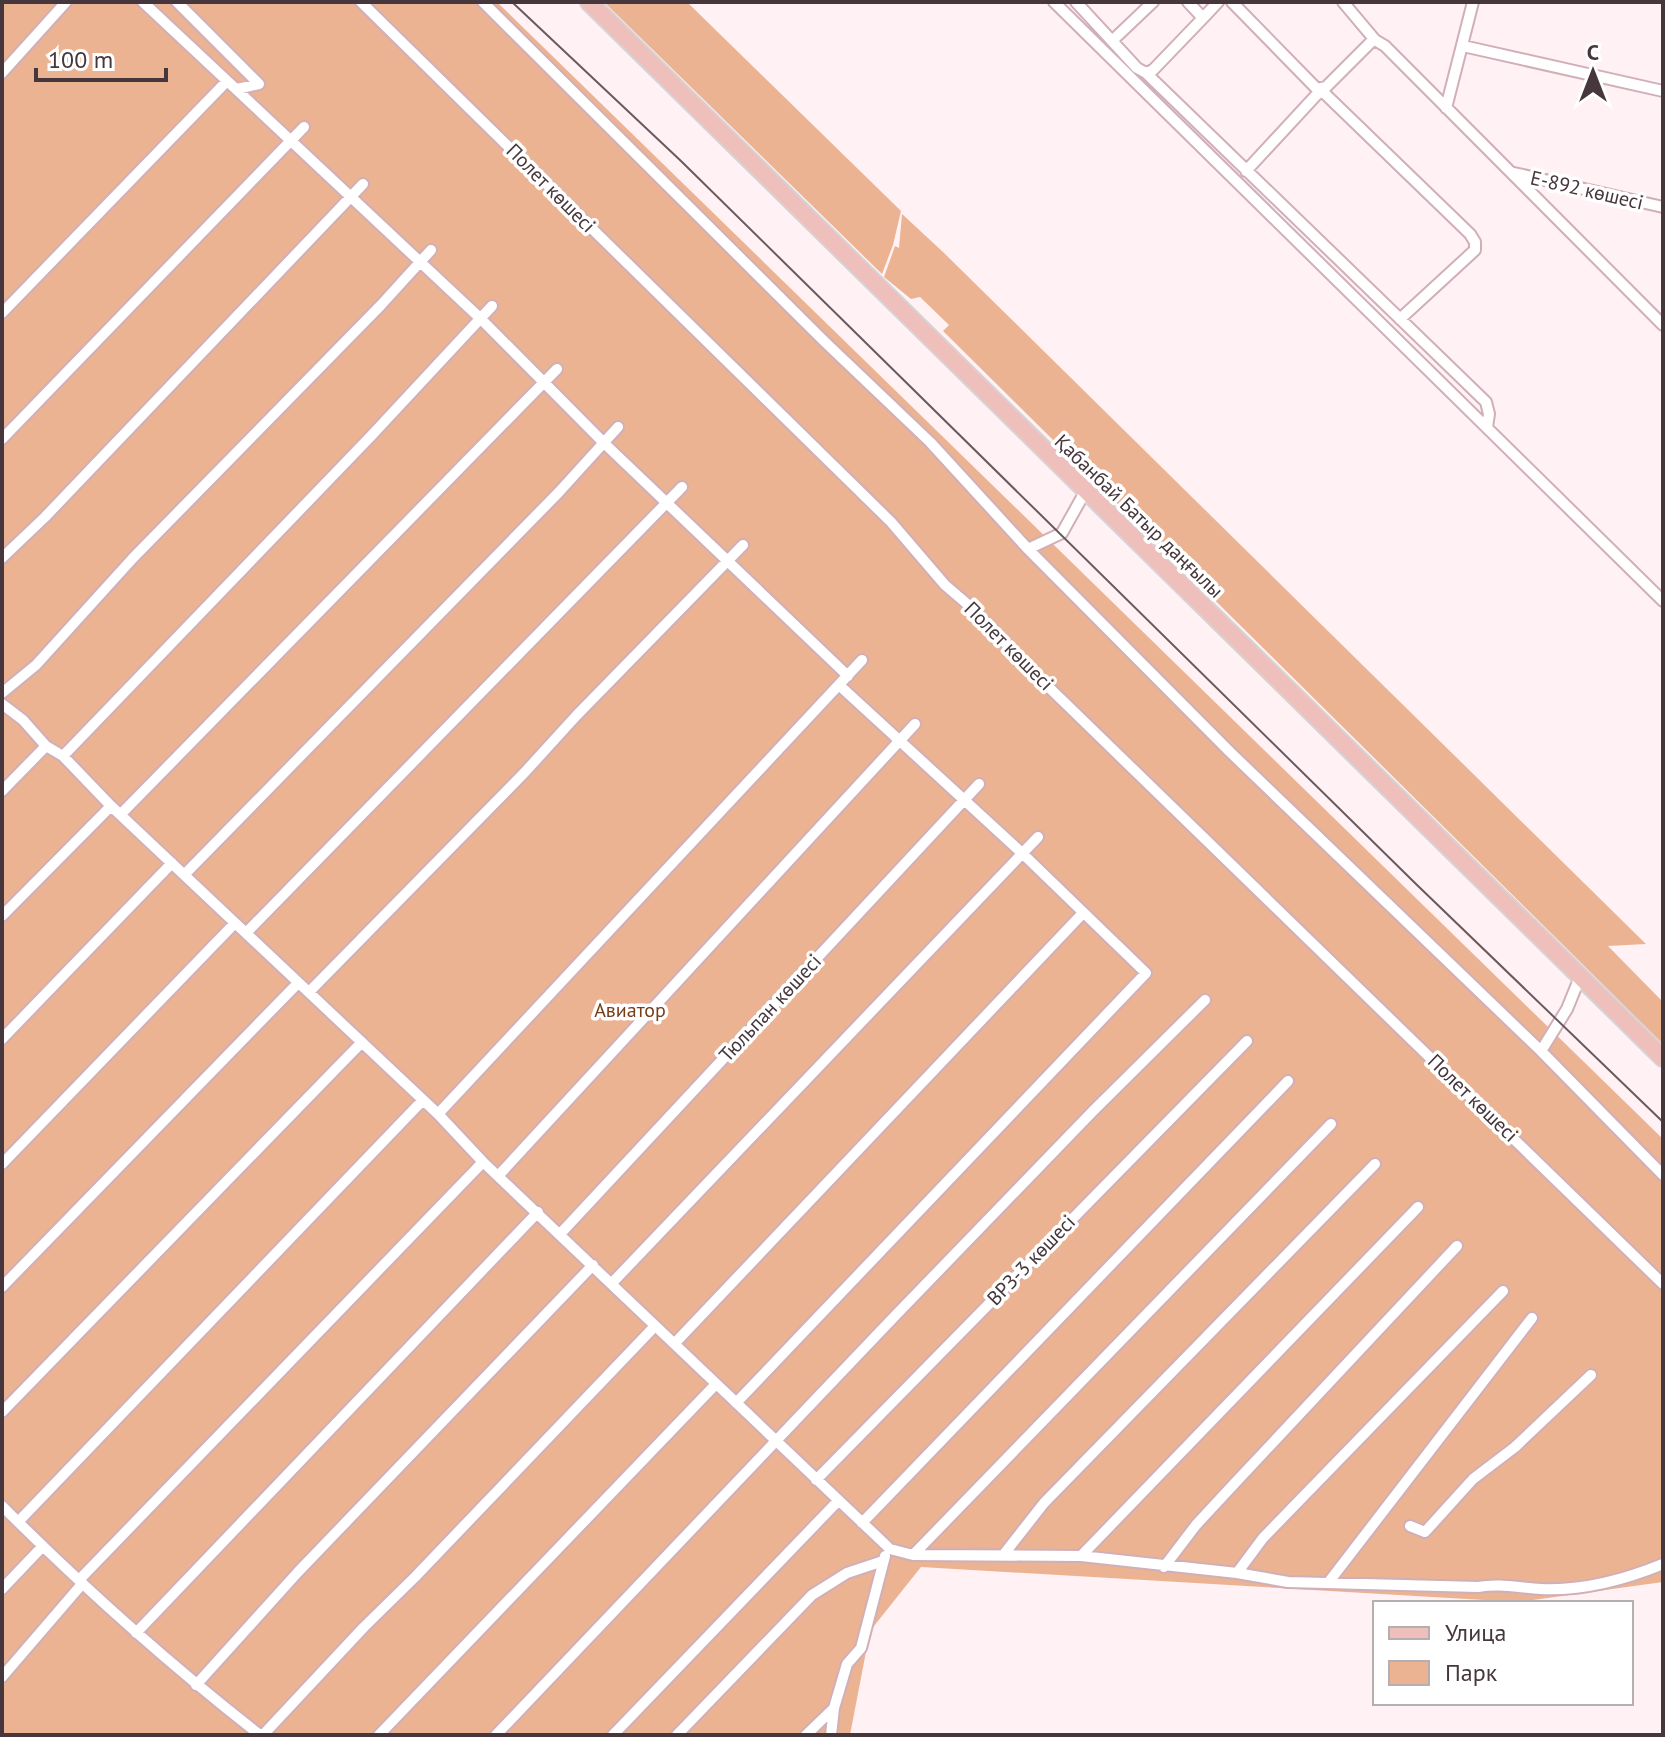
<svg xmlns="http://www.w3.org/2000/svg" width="1665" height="1737" font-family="'PT Sans',sans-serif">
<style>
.green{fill:#ecb393}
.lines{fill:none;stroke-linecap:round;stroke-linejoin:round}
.minor-casing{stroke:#d0afb8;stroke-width:14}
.primary-casing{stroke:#d6d3d4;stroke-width:20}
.minor{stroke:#fff;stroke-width:10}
.primary{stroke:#efbfbc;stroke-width:16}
.tram{stroke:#685a5e;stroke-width:2}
.labels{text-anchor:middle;stroke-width:7;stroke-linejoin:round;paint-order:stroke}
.street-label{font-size:20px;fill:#45373b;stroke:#fff}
.park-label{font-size:20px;fill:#773d18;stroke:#fff}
</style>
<rect width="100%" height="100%" fill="#fff1f4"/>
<path class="green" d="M 2,2 L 497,2 L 1663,1139 L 1663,1582 L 1518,1602 L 921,1567 L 870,1631 L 850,1735 L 2,1735 Z
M 604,2 L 687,2 L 901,211 L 893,245 L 882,274 Z
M 902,214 L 943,252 L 1646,944 L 1608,946 L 1663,1002 L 1663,1044 L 943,331 L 949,325 L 920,297 L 911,299 L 884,277 L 895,246 L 899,248 Z"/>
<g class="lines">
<defs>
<path id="minor" d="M 143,2 L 481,319 L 604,443 L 848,676
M 177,2 L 259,84 L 237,89
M 361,2 L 891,522 L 945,585 L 973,609 L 1028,667 L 1663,1284
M 483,2 L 825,342 L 930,442 L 1028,549 L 1230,752 L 1541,1051 L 1663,1175
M 1054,2 L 1663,601
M 1076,2 L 1137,68 L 1146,73 L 1153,70 L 1203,18 L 1188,2
M 1232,2 L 1317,89 L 1326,87 L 1372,41 L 1375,40 L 1385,46 L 1663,325
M 1343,2 L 1375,40
M 1203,18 L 1218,2
M 1113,40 L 1153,2
M 1463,46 L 1663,91
M 2,73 L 66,2
M 1146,73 L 1486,402 L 1489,414 L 1487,427
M 1446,108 L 1473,2
M 1246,171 L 1321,90 L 1470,234 L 1475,242 L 1475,250 L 1400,319
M 1514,173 L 1663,207
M 2,313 L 227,81
M 2,439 L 304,127
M 1028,549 L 1062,533 L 1085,492
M 2,558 L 45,517 L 363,184
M 2,693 L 36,665 L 133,558 L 381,305 L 431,250
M 2,704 L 23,720 L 46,746 L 63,756 L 111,806 L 438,1114 L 483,1162 L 890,1549 L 913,1555 L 1081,1556 L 1237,1573 L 1288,1582 L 1478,1587 C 1500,1583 1519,1588 1541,1589 C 1583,1591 1624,1580 1663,1564
M 63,756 L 371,436 L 492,306
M 2,791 L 46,746
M 121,814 L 557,369
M 185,874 L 559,492 L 618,427
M 2,916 L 111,806
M 246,933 L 682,487
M 309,992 L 525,772 L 576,716 L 743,545
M 2,1039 L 172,863
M 1541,1051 L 1567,1009 L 1580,977
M 438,1114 L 862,660
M 2,1164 L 235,923
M 499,1175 L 915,724
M 561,1233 L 979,784
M 612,1283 L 1038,837
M 2,1287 L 298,983
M 675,1343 L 1083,913
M 736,1403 L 1146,973 L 1023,854 L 839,685
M 2,1412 L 362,1042
M 816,1480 L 1247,1041
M 2,1506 C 84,1588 169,1664 260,1735
M 18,1522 L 422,1101
M 862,1523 L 1288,1081
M 1410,1526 L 1425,1532 L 1473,1479 L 1515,1447 L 1591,1375
M 1004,1554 L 1044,1503 L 1375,1164
M 913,1555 L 1331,1124
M 1081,1556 L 1418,1207
M 1164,1567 L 1196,1525 L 1234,1484 L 1457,1246
M 1237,1573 L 1263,1538 L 1503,1291
M 79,1580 L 483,1162
M 1328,1583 L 1532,1318
M 2,1589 L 42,1547
M 136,1633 L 538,1212
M 2,1677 L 82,1584
M 196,1685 L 298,1572 L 593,1265
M 263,1735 L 364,1627 L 415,1577 L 655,1326
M 379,1735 L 716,1384
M 496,1735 L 893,1318 L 1093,1111 L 1205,1000
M 613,1735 L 838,1501
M 677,1735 L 812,1595 L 847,1573 L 883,1561
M 806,1735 L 833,1709
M 831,1735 L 834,1708 L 847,1664 L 861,1648 L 885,1556"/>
<path id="primary" d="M 589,2 L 1663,1058"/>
</defs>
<use href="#minor" class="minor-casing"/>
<use href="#primary" class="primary-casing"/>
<use href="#minor" class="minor"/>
<use href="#primary" class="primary"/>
<path class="tram" d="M 512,2 L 681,161 L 1416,884 L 1663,1122"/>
</g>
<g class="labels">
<g class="street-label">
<text transform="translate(551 188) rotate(45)" y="7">Полет көшесі</text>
<text transform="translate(1587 190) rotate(13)" y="7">Е-892 көшесі</text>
<text transform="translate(1139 516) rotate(44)" y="7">Қабанбай Батыр даңғылы</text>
<text transform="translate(1009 646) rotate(45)" y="7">Полет көшесі</text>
<text transform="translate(770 1008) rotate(-47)" y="7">Тюльпан көшесі</text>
<text transform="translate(1473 1098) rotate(44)" y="7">Полет көшесі</text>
<text transform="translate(1031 1260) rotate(-46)" y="7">ВРЗ-3 көшесі</text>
</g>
<g class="park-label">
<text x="630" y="1017">Авиатор</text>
</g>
</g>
<rect width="1665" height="1737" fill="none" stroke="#45373b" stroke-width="8"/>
<rect x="1373" y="1601" width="260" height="104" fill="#ffffff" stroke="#b5afb1" stroke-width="2"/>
<rect x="1389" y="1627" width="40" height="12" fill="#efbfbc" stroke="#b5afb1" stroke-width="2"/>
<text x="1445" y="1641" font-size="24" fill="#45373b">Улица</text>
<rect x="1389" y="1661" width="40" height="24" fill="#ecb393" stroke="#b5afb1" stroke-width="2"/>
<text x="1445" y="1681" font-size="24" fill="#45373b">Парк</text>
<g transform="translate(1593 72)" stroke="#ffffff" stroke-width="6" paint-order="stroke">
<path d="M0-6L14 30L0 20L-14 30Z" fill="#45373b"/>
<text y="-12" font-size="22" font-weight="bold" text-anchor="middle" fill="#45373b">С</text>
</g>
<path d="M36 68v12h130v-12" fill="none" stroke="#45373b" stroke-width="4"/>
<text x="48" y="68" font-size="24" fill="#45373b" stroke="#ffffff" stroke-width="6" paint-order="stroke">100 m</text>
</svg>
